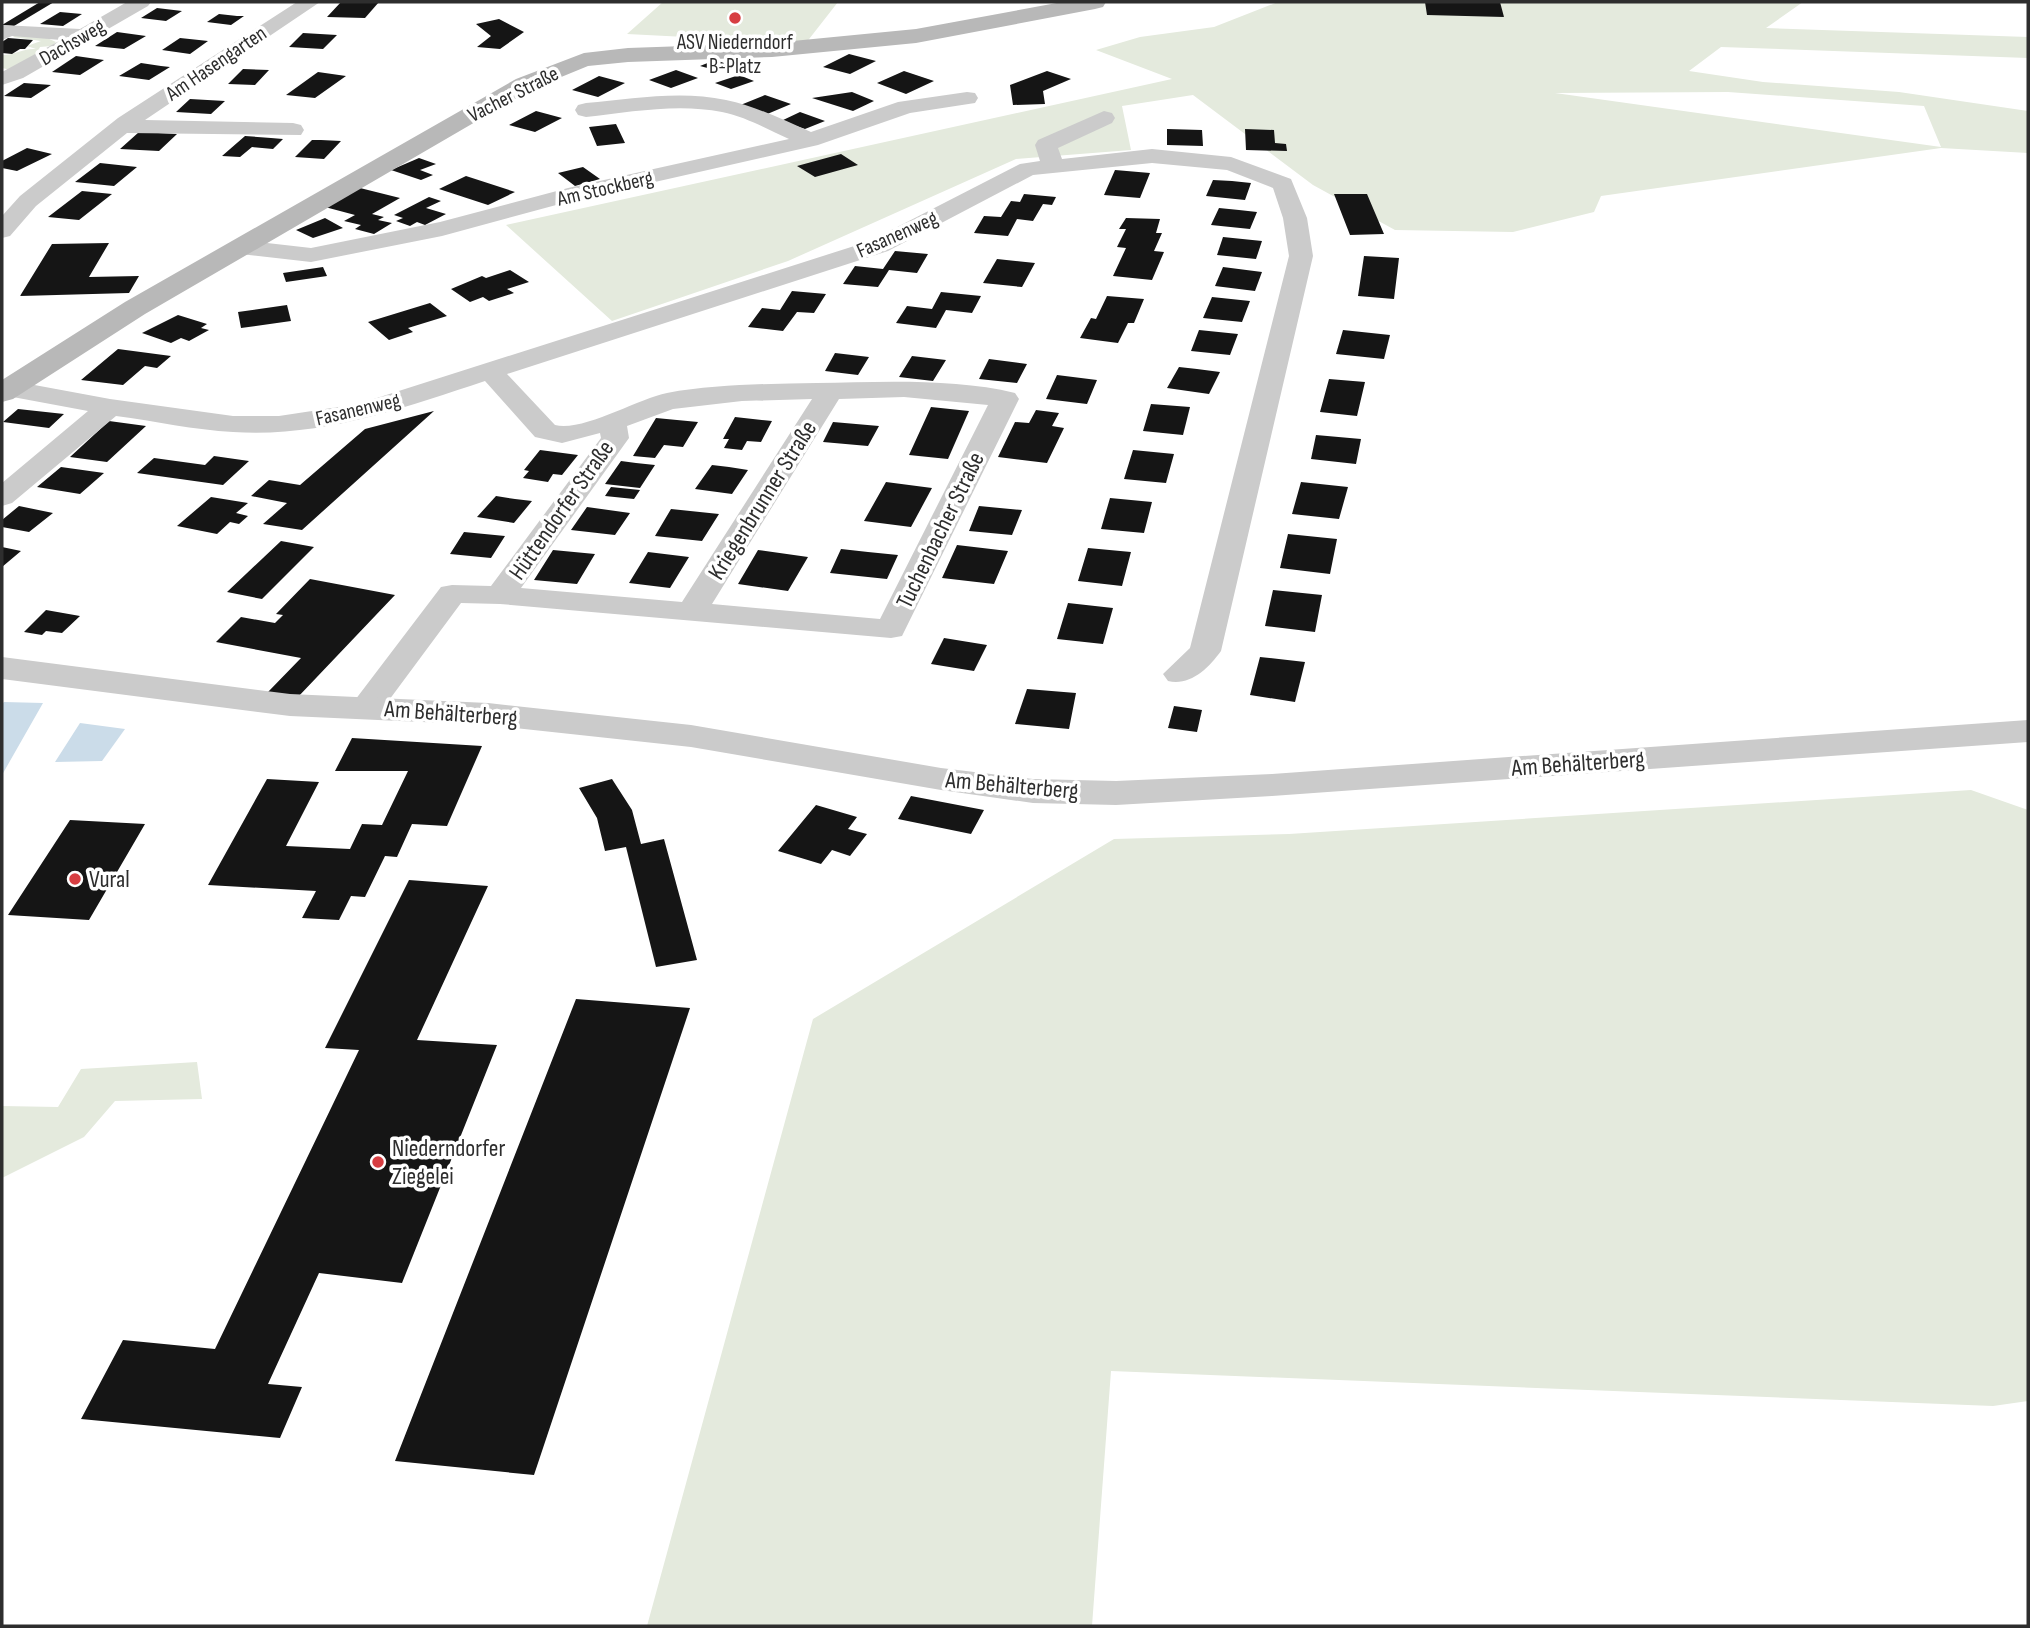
<svg xmlns="http://www.w3.org/2000/svg" width="2030" height="1628" font-family="'Sofia Sans Condensed',sans-serif">
<style>
.green{fill:#e4eadd;fill-rule:evenodd}
.water{fill:#cbdce9}
.building{fill:#151515}
.lines{fill:none;stroke-linecap:round;stroke-linejoin:round}
.minor{fill:#cbcbcb;fill-rule:evenodd}
.tertiary{fill:#cbcbcb;fill-rule:evenodd}
.secondary{fill:#b8b8b8;fill-rule:evenodd}
.poi-dot{fill:#d73e42;stroke:#fff;stroke-width:2.5}
.labels{text-anchor:middle;stroke-width:7;stroke-linejoin:round;paint-order:stroke}
.far-street-label{font-size:21px;fill:#2e2e2e;stroke:#fff}
.far-poi-label{font-size:21px;fill:#2e2e2e;stroke:#fff}
.street-label{font-size:24px;fill:#2e2e2e;stroke:#fff}
.poi-label{font-size:24px;fill:#2e2e2e;stroke:#fff;text-anchor:start}
</style>
<rect width="100%" height="100%" fill="#fff"/>
<path class="green" d="M 663,2 L 838,2 L 806,43 L 627,34 Z
M 1278,2 L 1803,2 L 1766,28 L 2028,37 L 2028,58 L 1721,47 L 1689,71 L 1763,82 L 1899,92 L 2028,111 L 2028,153 L 1941,148 L 1601,196 L 1594,212 L 1513,232 L 1395,230 L 1313,185 L 1193,95 L 1122,106 L 1131,150 L 1016,159 L 788,261 L 612,321 L 506,225 L 1172,79 L 1096,50 L 1140,37 L 1214,27 ZM 1728,92 L 1924,106 L 1941,147 L 1555,93 Z
M 16,35 L 47,38 L 56,42 L 52,46 L 40,47 L 39,49 L 51,50 L 11,70 L 2,68 L 2,55 C 15,55 23,48 36,49 L 27,46 L 41,41 L 13,37 Z
M 1971,790 L 2028,810 L 2028,1401 L 1993,1406 L 1111,1371 L 1092,1626 L 647,1626 L 813,1019 L 1114,839 L 1289,834 Z
M 197,1062 L 202,1099 L 115,1101 L 84,1137 L 2,1178 L 2,1106 L 58,1107 L 81,1069 Z"/>
<path class="water" d="M 4,702 L 43,703 L 2,775 L 2,704 Z
M 80,723 L 125,729 L 102,761 L 55,762 Z"/>
<path class="building" d="M 40,2 L 54,2 L 14,26 L 2,25 Z
M 341,2 L 379,2 L 365,18 L 327,17 Z
M 1425,2 L 1500,2 L 1504,17 L 1427,15 Z
M 157,8 L 182,11 L 166,21 L 141,18 Z
M 60,12 L 82,14 L 63,26 L 40,24 Z
M 219,14 L 237,16 L 244,16 L 231,25 L 207,22 Z
M 499,19 L 524,32 L 500,49 L 477,47 L 491,36 L 476,24 Z
M 117,32 L 146,36 L 124,49 L 95,46 Z
M 303,33 L 337,35 L 323,49 L 289,47 Z
M 8,38 L 33,40 L 25,49 L 20,49 L 12,54 L 2,53 L 2,42 Z
M 180,38 L 199,40 L 208,41 L 190,54 L 162,50 Z
M 849,54 L 876,61 L 850,74 L 823,67 Z
M 76,56 L 104,60 L 80,75 L 52,72 Z
M 715,60 L 730,65 L 715,70 L 700,66 Z
M 141,63 L 161,66 L 170,67 L 149,80 L 119,76 Z
M 243,69 L 269,70 L 255,85 L 228,84 Z
M 676,70 L 698,78 L 671,88 L 649,80 Z
M 904,71 L 934,81 L 906,94 L 877,83 Z
M 1047,71 L 1071,79 L 1043,91 L 1045,104 L 1013,105 L 1010,85 Z
M 318,72 L 346,76 L 315,98 L 286,95 Z
M 739,75 L 754,81 L 731,89 L 715,83 Z
M 599,76 L 625,83 L 598,97 L 572,90 Z
M 24,83 L 51,85 L 31,98 L 4,96 Z
M 852,92 L 874,101 L 853,111 L 812,98 Z
M 765,95 L 791,104 L 765,115 L 738,106 Z
M 190,99 L 225,101 L 211,114 L 176,112 Z
M 536,111 L 562,118 L 535,132 L 509,125 Z
M 800,112 L 825,121 L 805,129 L 781,121 Z
M 616,124 L 625,143 L 597,146 L 589,127 Z
M 1167,129 L 1202,130 L 1203,146 L 1167,145 Z
M 1245,129 L 1274,130 L 1275,143 L 1286,144 L 1287,151 L 1246,150 Z
M 139,132 L 177,134 L 159,151 L 120,149 Z
M 245,136 L 271,138 L 283,139 L 273,149 L 252,147 L 240,157 L 222,156 Z
M 312,140 L 321,140 L 341,141 L 324,159 L 295,157 Z
M 27,148 L 52,154 L 17,171 L 2,168 L 2,161 Z
M 841,154 L 858,165 L 815,177 L 797,166 Z
M 419,158 L 436,164 L 420,170 L 433,175 L 421,180 L 391,170 Z
M 100,163 L 137,167 L 114,186 L 75,182 Z
M 583,167 L 600,179 L 575,186 L 558,173 Z
M 1115,170 L 1150,173 L 1140,198 L 1104,195 Z
M 466,176 L 515,192 L 488,205 L 439,189 Z
M 1213,180 L 1232,181 L 1251,183 L 1245,200 L 1206,196 Z
M 360,188 L 400,198 L 372,214 L 384,217 L 378,220 L 392,223 L 374,234 L 355,229 L 361,225 L 344,221 L 355,215 L 325,207 Z
M 82,191 L 112,194 L 79,220 L 48,217 Z
M 1024,194 L 1056,197 L 1052,205 L 1043,204 L 1033,221 L 1017,219 L 1008,236 L 974,233 L 984,216 L 1001,217 L 1011,201 L 1020,202 Z
M 1334,194 L 1367,194 L 1384,234 L 1350,235 Z
M 429,197 L 441,201 L 426,208 L 446,214 L 425,225 L 417,222 L 410,226 L 396,221 L 403,218 L 394,215 Z
M 1219,208 L 1239,210 L 1257,212 L 1250,229 L 1211,225 Z
M 325,218 L 343,228 L 313,238 L 296,230 Z
M 1126,218 L 1160,219 L 1156,233 L 1162,233 L 1154,251 L 1164,252 L 1152,280 L 1113,276 L 1126,248 L 1117,247 L 1126,229 L 1119,229 Z
M 1223,237 L 1262,241 L 1256,259 L 1217,255 Z
M 109,243 L 89,277 L 139,276 L 129,293 L 20,296 L 52,244 Z
M 895,251 L 928,254 L 917,273 L 889,270 L 878,287 L 843,284 L 855,266 L 883,269 Z
M 1364,256 L 1399,258 L 1394,299 L 1358,296 Z
M 997,259 L 1035,263 L 1022,287 L 983,283 Z
M 323,267 L 327,276 L 286,282 L 283,273 Z
M 1223,267 L 1262,272 L 1255,291 L 1215,286 Z
M 510,270 L 529,282 L 507,289 L 514,293 L 489,301 L 483,297 L 470,302 L 451,289 L 482,276 L 486,278 Z
M 792,291 L 826,294 L 814,313 L 797,312 L 783,331 L 748,327 L 762,308 L 780,310 Z
M 941,292 L 981,296 L 972,313 L 946,310 L 936,328 L 896,323 L 907,306 L 932,309 Z
M 1107,296 L 1144,299 L 1134,323 L 1128,323 L 1118,343 L 1080,338 L 1091,318 L 1096,319 Z
M 1212,297 L 1250,301 L 1242,322 L 1203,318 Z
M 430,303 L 447,316 L 408,328 L 413,332 L 389,340 L 368,322 Z
M 287,305 L 291,321 L 241,328 L 238,312 Z
M 178,315 L 207,324 L 201,328 L 209,330 L 189,341 L 181,338 L 171,343 L 142,333 Z
M 1199,330 L 1238,334 L 1230,355 L 1191,351 Z
M 1343,330 L 1390,335 L 1384,359 L 1336,354 Z
M 118,349 L 171,356 L 157,368 L 145,366 L 123,385 L 81,380 Z
M 835,353 L 869,357 L 858,375 L 825,371 Z
M 912,356 L 946,360 L 933,381 L 899,377 Z
M 989,359 L 1027,364 L 1017,383 L 979,379 Z
M 1179,367 L 1197,369 L 1220,372 L 1209,394 L 1167,388 Z
M 1057,375 L 1097,380 L 1087,404 L 1046,399 Z
M 1329,379 L 1365,382 L 1357,416 L 1320,412 Z
M 1151,404 L 1190,407 L 1183,435 L 1143,431 Z
M 931,407 L 969,411 L 948,459 L 909,455 Z
M 18,409 L 64,414 L 49,428 L 3,422 Z
M 1036,410 L 1059,413 L 1052,426 L 1064,428 L 1047,463 L 998,457 L 1015,422 L 1029,423 Z
M 434,411 L 302,530 L 263,524 L 287,503 L 251,496 L 269,480 L 300,485 L 365,429 Z
M 735,417 L 772,421 L 761,442 L 747,441 L 742,450 L 724,448 L 729,439 L 723,439 Z
M 656,418 L 698,422 L 683,447 L 664,445 L 655,458 L 633,456 Z
M 109,421 L 146,426 L 107,462 L 70,457 Z
M 833,422 L 879,426 L 868,446 L 823,442 Z
M 1316,435 L 1361,439 L 1356,464 L 1311,459 Z
M 540,450 L 578,455 L 562,475 L 553,474 L 548,482 L 523,478 L 529,471 L 524,470 Z
M 1133,450 L 1174,454 L 1166,483 L 1124,479 Z
M 214,456 L 249,461 L 223,485 L 137,473 L 154,458 L 205,465 Z
M 621,461 L 636,463 L 655,465 L 640,488 L 605,484 Z
M 712,465 L 729,467 L 748,470 L 732,494 L 695,489 Z
M 61,467 L 104,473 L 80,494 L 37,487 Z
M 886,482 L 932,488 L 911,527 L 864,521 Z
M 1301,482 L 1348,487 L 1339,519 L 1292,514 Z
M 611,487 L 640,490 L 634,499 L 605,496 Z
M 496,496 L 515,499 L 532,501 L 514,523 L 477,517 Z
M 211,497 L 248,503 L 236,513 L 248,516 L 239,524 L 230,522 L 217,534 L 177,526 Z
M 1110,498 L 1152,502 L 1144,533 L 1101,529 Z
M 19,506 L 53,513 L 29,532 L 2,527 L 2,520 Z
M 979,506 L 1022,510 L 1012,535 L 969,531 Z
M 587,507 L 630,513 L 615,535 L 571,530 Z
M 671,509 L 719,514 L 702,541 L 655,536 Z
M 464,532 L 505,536 L 491,558 L 450,554 Z
M 1288,534 L 1337,539 L 1330,574 L 1280,568 Z
M 281,541 L 314,547 L 262,599 L 227,592 Z
M 957,545 L 1008,551 L 994,584 L 942,578 Z
M 2,547 L 21,551 L 2,567 Z
M 1088,548 L 1131,552 L 1122,586 L 1078,581 Z
M 841,549 L 868,552 L 898,555 L 887,579 L 830,573 Z
M 553,550 L 595,554 L 577,584 L 534,580 Z
M 758,550 L 808,557 L 788,591 L 738,584 Z
M 648,552 L 689,557 L 670,588 L 629,583 Z
M 310,579 L 395,595 L 297,698 L 268,692 L 301,658 L 216,642 L 241,617 L 275,623 L 283,615 L 276,614 Z
M 1273,590 L 1322,595 L 1315,632 L 1265,626 Z
M 1068,603 L 1113,608 L 1103,644 L 1057,639 Z
M 46,610 L 80,616 L 62,633 L 46,631 L 42,635 L 24,632 Z
M 944,638 L 987,645 L 974,671 L 931,664 Z
M 1260,657 L 1305,662 L 1295,702 L 1250,695 Z
M 1027,689 L 1076,693 L 1069,729 L 1015,724 Z
M 1174,706 L 1202,710 L 1197,732 L 1168,728 Z
M 352,738 L 482,746 L 447,826 L 412,824 L 397,857 L 385,856 L 365,897 L 351,896 L 339,920 L 302,918 L 316,891 L 208,885 L 267,779 L 319,782 L 286,846 L 350,849 L 362,824 L 382,825 L 408,771 L 335,771 Z
M 612,779 L 632,810 L 641,844 L 664,839 L 697,960 L 656,967 L 626,847 L 605,851 L 597,818 L 579,788 Z
M 911,796 L 984,810 L 971,834 L 898,819 Z
M 816,805 L 857,817 L 848,829 L 867,834 L 850,856 L 832,850 L 821,864 L 778,851 Z
M 70,820 L 145,824 L 89,920 L 8,915 Z
M 409,880 L 488,886 L 417,1040 L 497,1045 L 402,1283 L 319,1273 L 268,1384 L 302,1387 L 280,1438 L 81,1419 L 123,1340 L 215,1349 L 359,1050 L 325,1048 Z
M 576,999 L 690,1008 L 534,1475 L 395,1461 Z"/>
<g class="lines">
<path class="minor" d="M 127,2 L 151,2 L 148,6 L 23,78 L 2,85 L 2,72 L 61,40 L 12,36 L 2,40 L 2,25 L 80,29 Z
M 297,2 L 320,2 L 145,120 L 293,123 L 301,125 L 304,130 L 301,135 L 127,133 L 36,206 L 10,236 L 2,238 L 2,216 L 20,196 L 118,118 Z
M 967,92 L 975,93 L 978,98 L 975,103 L 910,113 L 818,145 L 571,201 L 442,236 L 311,262 L 240,254 L 231,252 L 228,247 L 231,242 L 240,240 L 311,248 L 440,222 L 568,188 L 789,139 C 767,129 746,117 722,112 C 678,103 630,112 586,117 L 578,115 L 575,110 L 578,105 L 586,103 C 632,99 680,90 726,100 C 756,106 783,120 811,132 L 898,102 Z
M 1104,111 L 1112,113 L 1115,118 L 1112,123 L 1058,148 L 1062,159 L 1152,149 L 1231,157 L 1291,179 L 1307,218 L 1313,256 L 1221,651 C 1208,669 1190,686 1168,681 L 1163,674 L 1190,648 L 1289,256 L 1283,218 L 1273,188 L 1227,170 L 1152,163 L 1033,175 L 888,251 L 507,374 L 555,425 C 583,432 637,399 667,393 C 716,384 767,384 817,383 C 879,382 954,378 1015,393 L 1019,399 L 902,636 L 891,638 L 500,604 L 461,603 L 378,715 L 366,718 L 354,715 L 349,708 L 441,587 L 452,585 L 491,586 L 601,438 L 600,433 L 562,443 L 535,437 L 485,381 C 403,408 320,438 233,432 C 194,430 155,421 116,416 L 12,503 L 2,506 L 2,483 L 88,411 L 2,395 L 2,379 L 110,399 L 233,416 L 279,416 L 358,404 L 870,241 L 1020,164 L 1040,161 L 1035,145 L 1038,140 ZM 904,397 L 988,405 L 880,619 L 712,604 L 839,399 ZM 812,399 L 682,602 L 521,588 L 629,438 L 627,426 L 673,409 L 742,401 Z"/>
<path class="tertiary" d="M 2,657 L 290,694 L 488,703 L 691,725 L 941,768 L 1033,779 L 1116,781 L 1272,774 L 2028,720 L 2028,742 L 1272,796 L 1116,805 L 1033,803 L 941,790 L 691,747 L 488,725 L 290,716 L 2,679 Z"/>
<path class="secondary" d="M 1062,2 L 1106,2 L 1103,7 L 1095,9 L 916,43 L 772,57 L 628,62 L 588,66 L 532,89 L 145,314 L 13,399 L 2,402 L 2,380 L 125,302 L 516,79 L 584,53 L 628,48 L 772,43 L 916,29 Z"/>
</g>
<g class="poi-dot">
<circle cx="735" cy="18" r="7"/>
<circle cx="75" cy="879" r="7"/>
<circle cx="378" cy="1162" r="7"/>
</g>
<g class="labels">
<g class="far-street-label">
<text transform="translate(72 42) rotate(-30)" y="7">Dachsweg</text>
<text transform="translate(216 63) rotate(-34)" y="7">Am Hasengarten</text>
<text transform="translate(513 94) rotate(-27)" y="7">Vacher Straße</text>
<text transform="translate(605 188) rotate(-13)" y="7">Am Stockberg</text>
<text transform="translate(897 234) rotate(-24)" y="7">Fasanenweg</text>
<text transform="translate(358 409) rotate(-13)" y="7">Fasanenweg</text>
</g>
<g class="far-poi-label">
<text x="735" y="49">ASV Niederndorf<tspan x="735" dy="24">B-Platz</tspan></text>
</g>
<g class="street-label">
<text transform="translate(762 500) rotate(-58)" y="8">Kriegenbrunner Straße</text>
<text transform="translate(561 510) rotate(-55)" y="8">Hüttendorfer Straße</text>
<text transform="translate(940 530) rotate(-64)" y="8">Tuchenbacher Straße</text>
<text transform="translate(451 713) rotate(4)" y="8">Am Behälterberg</text>
<text transform="translate(1578 763) rotate(-4)" y="8">Am Behälterberg</text>
<text transform="translate(1012 785) rotate(5)" y="8">Am Behälterberg</text>
</g>
<g class="poi-label">
<text x="89" y="887">Vural</text>
<text x="392" y="1156">Niederndorfer<tspan x="392" dy="28">Ziegelei</tspan></text>
</g>
</g>
<rect width="2030" height="1628" fill="none" stroke="#2e2e2e" stroke-width="7"/>
</svg>
